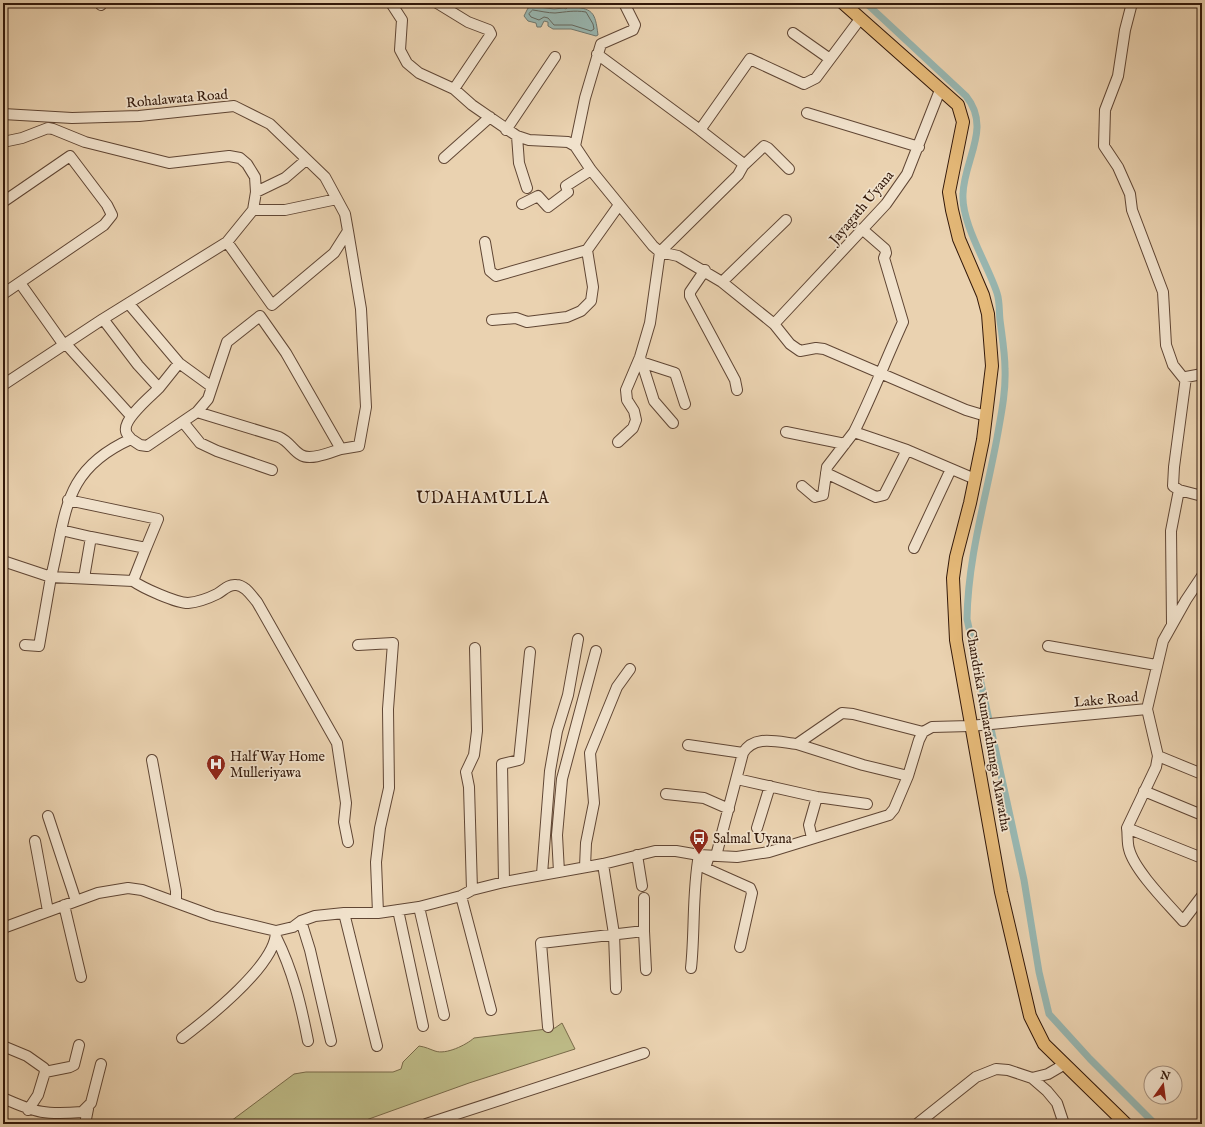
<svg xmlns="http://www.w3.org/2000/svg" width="1205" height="1127" font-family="'IM FELL English',serif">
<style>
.green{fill:#bdba86;stroke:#786948}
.water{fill:#98b6b0;stroke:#6f776e}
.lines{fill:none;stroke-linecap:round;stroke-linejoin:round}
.shore{stroke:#65675d;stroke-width:1}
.canal{stroke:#98b6b0;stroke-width:7}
.minor-casing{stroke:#604634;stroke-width:12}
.major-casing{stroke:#32180a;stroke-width:14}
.minor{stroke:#f1e2cc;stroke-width:10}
.major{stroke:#e5b978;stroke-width:12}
.labels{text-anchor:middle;stroke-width:3.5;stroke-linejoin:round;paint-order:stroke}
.street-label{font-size:14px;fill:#32180a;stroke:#f1e2cc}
.poi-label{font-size:14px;fill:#32180a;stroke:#f1e2cc;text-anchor:start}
.quarter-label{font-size:16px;letter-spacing:1px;fill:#32180a;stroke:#f1e2cc}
</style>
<rect width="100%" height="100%" fill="#ead2b0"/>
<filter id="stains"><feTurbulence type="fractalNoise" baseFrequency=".005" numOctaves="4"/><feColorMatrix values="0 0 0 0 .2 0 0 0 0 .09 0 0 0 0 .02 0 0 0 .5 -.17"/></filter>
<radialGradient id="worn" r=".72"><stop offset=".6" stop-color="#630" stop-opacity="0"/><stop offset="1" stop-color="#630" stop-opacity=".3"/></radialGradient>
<path class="green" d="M 562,1023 L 575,1049 L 469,1083 L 355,1124 L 227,1124 L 294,1074 L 306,1072 L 393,1072 L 401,1069 L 403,1062 L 419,1046 C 426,1047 429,1049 435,1051 C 446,1055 466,1045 474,1038 L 555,1028 Z"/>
<path class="water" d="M 532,6 L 554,9 L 564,8 L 566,9 L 569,6 C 593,9 595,11 598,35 L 596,36 L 571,29 L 553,29 L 548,26 L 548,22 L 544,21 L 541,27 L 537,27 L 536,23 L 528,21 L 524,16 L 528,8 Z"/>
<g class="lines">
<path class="shore" d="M 533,10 C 540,11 548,13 555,13 C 566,12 574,10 586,12 L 593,24 L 594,29 L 591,31 L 572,25 L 554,25 L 548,18 L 544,17 L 539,20 L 531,17 L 529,14 Z"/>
<path class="canal" d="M 866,3 L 966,96 C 992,128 964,159 963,194 C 961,223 988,265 997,293 C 1000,302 999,312 1000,320 C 1002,336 1005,353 1005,369 C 1006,392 1001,415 997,438 C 986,498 968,557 967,619 L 1024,880 L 1039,972 L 1049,1014 L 1090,1059 L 1155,1124"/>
<defs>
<path id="minor" d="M 391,3 L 402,20 L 400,50 L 407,63 L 419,73 L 454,89 L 472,105 L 517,136 L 529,140 L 568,142 L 575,146 L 591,170 L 653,246 L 660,252 L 678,256 L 722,282 L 774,324 L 790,344 L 800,351 L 816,348 L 824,349 L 966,410 L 986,416
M 437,3 L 468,22 L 489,30 L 491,34 L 454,89
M 1132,3 L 1125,30 L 1118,76 L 1105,110 L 1104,146 L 1118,167 L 1130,194 L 1132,210 L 1163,292 L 1166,345 L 1173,365 L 1185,380
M 101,5 L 102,3
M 793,33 L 830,59
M 597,54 L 700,130 L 741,162 L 743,166 L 738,175 L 660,252 L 650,323 L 640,357 L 626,390 L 627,400 L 634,411 L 636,420 L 633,428 L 618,442
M 807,113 L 919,147
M 3,114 L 72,118 L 139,116 L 234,106 L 270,124 L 325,177 L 345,214 L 348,231 L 334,253 L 272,305 L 227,242
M 506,130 L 555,57
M 700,130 L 750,59 L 804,84 L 816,78 L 860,19
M 517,136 L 519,163 L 527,188
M 3,142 L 22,138 L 48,128 L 53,129 L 85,142 L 169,163 L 229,156 L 240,158 L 247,164 L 255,177 L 256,192 L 253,210 L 227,242 L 103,319
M 575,146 L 585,98 L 601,44 L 633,30 L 635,25 L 624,3
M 444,158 L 490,117
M 743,166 L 764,146 L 768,148 L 789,169
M 256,192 L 285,178 L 306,160
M 3,202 L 70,156 L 107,205 L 112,215 L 104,225 L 3,294
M 522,204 L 538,196 L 548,207 L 568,192 L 566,186 L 591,170
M 253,210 L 285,210 L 337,199
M 862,229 L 885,249 L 886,253 L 884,258 L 903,322 C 886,359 872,396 854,432 L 907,450 L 975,479
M 485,242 L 490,271 L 496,276 L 587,250 L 619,205
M 705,270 L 690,292 L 690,296 L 735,380 L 737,390
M 722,282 L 786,220
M 20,283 L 64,345
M 129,304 L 179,363 L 212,387
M 492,320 L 516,318 L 527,322 L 567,317 L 581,311 L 591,301 L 593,287 L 587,250
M 774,324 L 886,204 L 907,174 L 940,90
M 66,344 L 131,416
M 640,357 L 654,401 L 673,423
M 641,362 L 675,373 L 685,404
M 3,385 L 103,319 L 138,365 L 159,388 C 151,396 123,419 126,431 C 126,434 129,436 131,439
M 159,388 L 179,363
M 197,412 L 279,437 C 290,442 292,450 301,455 C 311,461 331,452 341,449
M 183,422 L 200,443 L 217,451 L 272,470
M 786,432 L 845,444
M 826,473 L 876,497 L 884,495 L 907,450
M 802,486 L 815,497 L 823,495 L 827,467 L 854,432
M 1179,490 L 1173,486 L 1174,467 L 1186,377 L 1202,374
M 68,500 L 158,519 L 146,548
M 61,530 L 91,537
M 914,548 L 951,469
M 3,561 L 51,577 L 39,646 L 25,645
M 1202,576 L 1186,600 L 1163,641 L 1147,709 L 1158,756 L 1156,767 L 1127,828 L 1202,858
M 84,578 L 91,537 L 146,548 L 133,581 L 51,577 C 67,513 62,470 131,439 L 140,445 L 147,446 L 197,412 L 208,399 L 227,342 L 260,316 L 286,353 L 341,449 L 359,446 L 366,407 L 361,309 L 348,231
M 133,581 C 143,588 176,603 188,603 C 199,602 207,599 217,594 C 223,591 228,584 236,585 C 245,585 251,595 257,602 L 337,743 L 346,803 L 344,822 L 348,842
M 1172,624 L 1171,531 L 1179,490 L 1202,496
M 358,645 L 393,643 L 388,709 L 389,788 L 380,828 L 376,862 L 378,913
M 1048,646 L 1156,665
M 797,744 L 863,765 L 908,776
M 688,745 L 743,753
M 1158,756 L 1202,774
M 152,760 L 176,891 L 176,901
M 737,779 L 817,797 L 867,804
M 1144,791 L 1202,815
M 666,794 L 704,798 L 729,809
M 48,816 L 76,901
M 757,828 L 770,786
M 1127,828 C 1128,834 1127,843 1129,849 C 1134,870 1168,904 1183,921 L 1202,896
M 812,838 L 809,825 L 817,797
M 35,841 L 48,911
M 637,855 L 642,886
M 709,856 L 705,868 L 750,888 L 752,893 L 740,947
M 716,856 L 743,753 C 754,734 778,742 797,744 L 842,713 L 853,714 L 923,732
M 603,864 L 614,934 L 616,989
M 585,867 L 586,843 L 594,803 L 590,753 L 617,687 L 630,669
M 559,872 L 557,835 L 562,779 L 596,651
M 542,874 L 550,771 L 557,731 L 568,695 L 578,639
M 504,882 L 502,764 L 519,760 L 530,652
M 472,890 L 469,787 L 466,772 L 474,755 L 477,731 L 475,648
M 461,896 L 491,1010
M 64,905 L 81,977
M 419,907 L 444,1015
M 398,910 L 423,1026
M 344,913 L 377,1046
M 301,921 L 310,950 L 331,1041
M 3,928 L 98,893 L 128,888 L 142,890 L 213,916 L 276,931 L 293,927 L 301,921 L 315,916 L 344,913 L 378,913 L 419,907 L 461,896 L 472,890 L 504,882 L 603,864 L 655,851 L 676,851 L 699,855 L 737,857 L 769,852 L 889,815 L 894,809 L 908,776 L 919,740 L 923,732 L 932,727 L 970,726 L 1147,709
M 644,931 L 644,898
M 276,937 C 293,971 301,1005 308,1041
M 691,968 C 695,931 692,892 699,855
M 548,1027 L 541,943 L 644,931 L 646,970
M 182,1038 C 207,1019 277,964 276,931
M 3,1046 L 27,1056 L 44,1068 L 45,1072 L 38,1095 L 28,1110
M 45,1072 L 70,1067 L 74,1065 L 79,1045
M 1032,1078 L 1048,1074 L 1065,1064
M 3,1098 C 36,1113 46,1115 82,1112 L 91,1103 L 101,1064
M 85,1124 L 88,1109
M 426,1124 L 644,1053
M 917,1124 L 976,1077 L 996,1069 L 1008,1070 L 1032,1078 L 1047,1091 L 1057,1103 L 1064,1124"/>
<path id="major" d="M 843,3 L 958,105 L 963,122 L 949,192 L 952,210 L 959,239 L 983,295 L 988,314 L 992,366 L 983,440 L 970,503 L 956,557 L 953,578 L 956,640 L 1001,892 L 1030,1016 L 1044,1044 L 1126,1124"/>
</defs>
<use href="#minor" class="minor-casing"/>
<use href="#major" class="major-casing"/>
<use href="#minor" class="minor"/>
<use href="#major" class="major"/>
</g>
<defs>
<symbol id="hospital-pin" viewBox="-11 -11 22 30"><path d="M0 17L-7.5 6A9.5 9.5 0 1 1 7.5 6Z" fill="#8f2418" stroke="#f1e2cc"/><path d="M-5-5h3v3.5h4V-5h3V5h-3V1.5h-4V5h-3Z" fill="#fff"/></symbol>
<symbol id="bus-pin" viewBox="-11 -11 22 30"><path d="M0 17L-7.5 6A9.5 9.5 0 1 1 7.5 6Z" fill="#8f2418" stroke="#f1e2cc"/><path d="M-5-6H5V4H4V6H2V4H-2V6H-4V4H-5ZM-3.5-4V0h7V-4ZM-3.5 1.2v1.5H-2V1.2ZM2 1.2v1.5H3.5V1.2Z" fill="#fff"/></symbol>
</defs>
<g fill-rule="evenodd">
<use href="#hospital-pin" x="205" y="753" width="22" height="30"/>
<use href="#bus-pin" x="688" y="827" width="22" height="30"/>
</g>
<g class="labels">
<g class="street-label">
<text transform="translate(177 98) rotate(-5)" y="5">Rohalawata Road</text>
<text transform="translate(861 207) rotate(-50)" y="5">Jayagath Uyana</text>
<text transform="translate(1106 699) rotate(-5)" y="5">Lake Road</text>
<text transform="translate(989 730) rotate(80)" y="5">Chandrika Kumarathunga Mawatha</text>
</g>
<g class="poi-label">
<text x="230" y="761">Half Way Home<tspan x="230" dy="16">Mulleriyawa</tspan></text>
<text x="713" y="843">Salmal Uyana</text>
</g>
<g class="quarter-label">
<text x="483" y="503">UDAHAMULLA</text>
</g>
</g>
<rect width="1205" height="1127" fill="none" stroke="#ead2b0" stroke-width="16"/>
<rect x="4" y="4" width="1197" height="1119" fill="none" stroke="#32180a" stroke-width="2"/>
<rect x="8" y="8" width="1189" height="1111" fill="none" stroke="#32180a"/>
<g transform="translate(1163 1085) rotate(14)"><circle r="19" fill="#f1e2cc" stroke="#a5917e"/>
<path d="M0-3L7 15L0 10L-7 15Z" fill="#8f2418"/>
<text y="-6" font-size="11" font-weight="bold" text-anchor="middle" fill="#32180a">N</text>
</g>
<rect width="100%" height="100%" filter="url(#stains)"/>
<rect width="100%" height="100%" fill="url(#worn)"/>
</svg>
